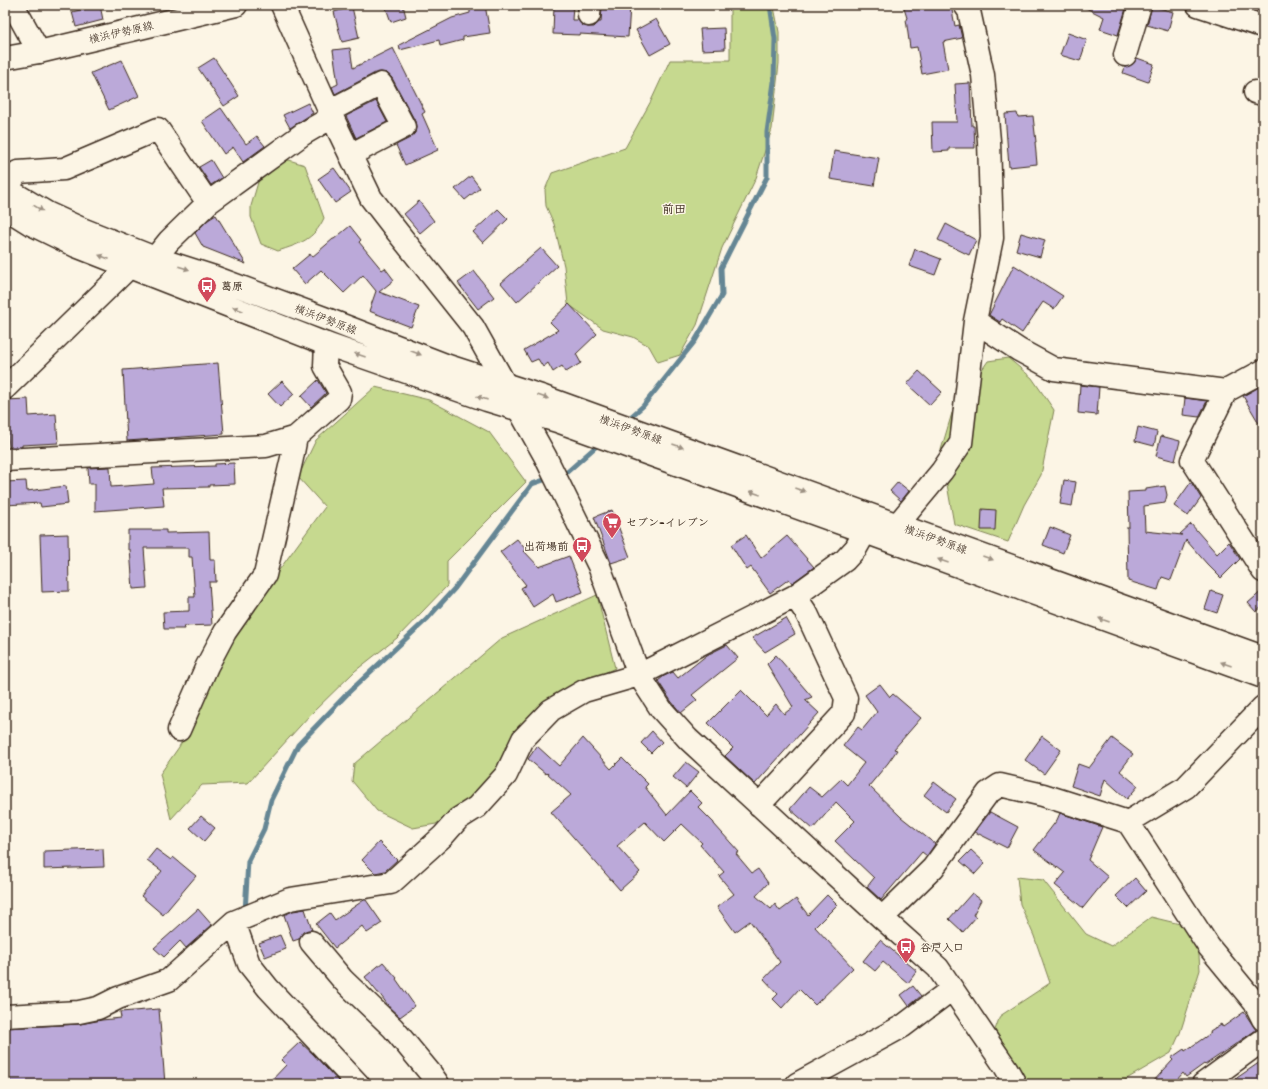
<svg xmlns="http://www.w3.org/2000/svg" width="1268" height="1089" font-family="'Shantell Sans','Klee One',sans-serif">
<style>
.green{fill:#c6d98f;stroke:#808256}
.lines{fill:none;stroke-linecap:round;stroke-linejoin:round}
.stream{stroke:#658694;stroke-width:5}
.building{fill:#bba9d9;stroke:#3b2a1e}
.minor-casing{stroke:#3b2a1e;stroke-width:25}
.major-casing{stroke:#3b2a1e;stroke-width:25}
.minor{stroke:#fcf5e5;stroke-width:22}
.major{stroke:#fcf5e5;stroke-width:22}
.oneway{fill:#9c9082}
.labels{text-anchor:middle;stroke-width:3;stroke-linejoin:round;paint-order:stroke}
.street-label{font-size:11px;fill:#3b2a1e;stroke:#fcf5e5}
.poi-label{font-size:11px;font-weight:bold;fill:#3b2a1e;stroke:#fcf5e5;text-anchor:start}
.neighbourhood-label{font-size:12px;font-weight:bold;fill:#3b2a1e;stroke:#fcf5e5}
</style>
<rect width="100%" height="100%" fill="#fcf5e5"/>
<filter id="ink" filterUnits="userSpaceOnUse"><feTurbulence type="fractalNoise" baseFrequency=".025" numOctaves="2"/><feDisplacementMap in="SourceGraphic" scale="8" xChannelSelector="R" yChannelSelector="G"/><feConvolveMatrix kernelMatrix="1 2 1 2 8 2 1 2 1" color-interpolation-filters="sRGB"/></filter>
<g filter="url(#ink)">
<path class="green" d="M 730,5 L 773,5 L 774,7 L 779,32 L 779,63 L 772,129 L 756,178 L 722,248 L 697,325 L 680,355 L 658,362 L 649,346 L 633,337 L 603,329 L 568,304 L 564,266 L 554,224 L 546,206 L 545,190 L 552,173 L 625,148 L 651,101 L 670,60 L 730,60 Z
M 289,160 L 305,165 L 324,218 C 314,240 299,244 278,251 L 261,244 L 251,217 L 251,206 L 259,179 L 276,165 Z
M 1008,358 L 1032,378 L 1054,410 L 1041,475 L 1024,505 L 1008,542 L 954,524 L 941,450 L 952,413 L 988,361 Z
M 375,387 L 429,400 L 489,432 L 526,482 L 447,561 L 447,586 L 397,638 L 355,671 L 310,715 L 248,783 L 202,785 L 171,819 L 160,774 L 179,747 L 227,650 L 274,577 L 325,507 L 298,477 L 316,440 Z
M 597,595 L 615,668 L 556,696 L 505,747 L 501,766 L 471,800 L 436,824 L 413,828 L 377,811 L 352,781 L 354,764 L 502,638 Z
M 1017,877 L 1043,880 L 1086,934 L 1111,946 L 1151,917 L 1184,925 L 1198,942 L 1200,970 L 1180,1033 L 1171,1053 L 1118,1084 L 1027,1084 L 1022,1072 L 995,1030 L 1000,1016 L 1050,983 L 1034,936 L 1020,904 Z"/>
<g class="lines">
<path class="stream" d="M 626,421 L 643,406 L 695,341 L 722,295 L 721,268 L 767,177 L 767,132 L 774,82 L 775,39 L 770,5
M 560,475 L 566,473 L 600,443
M 245,912 L 248,861 L 264,829 L 271,800 L 298,745 L 349,692 L 427,619 L 455,588 L 532,484 L 550,478"/>
</g>
<path class="building" d="M 100,5 L 103,20 L 76,27 L 72,12 Z
M 385,5 L 403,5 L 406,17 L 391,22 Z
M 477,5 L 485,5 L 490,33 L 463,37 L 463,40 L 440,46 L 439,40 L 400,50 L 399,45 L 452,18 L 470,13 L 470,9 Z
M 554,5 L 573,5 L 572,20 L 578,20 L 582,25 L 588,27 L 594,27 L 599,22 L 601,22 L 602,5 L 630,5 L 628,37 L 580,34 L 580,35 L 553,34 Z
M 903,5 L 951,5 L 955,26 L 959,25 L 962,38 L 943,42 L 948,69 L 922,74 L 917,47 L 910,48 L 906,19 L 907,18 Z
M 1080,5 L 1127,5 L 1118,35 L 1100,29 L 1104,17 Z
M 1152,6 L 1173,12 L 1168,31 L 1147,25 Z
M 352,7 L 359,38 L 342,42 L 334,12 Z
M 656,19 L 670,44 L 650,55 L 636,30 Z
M 724,28 L 725,49 L 702,50 L 700,29 Z
M 1068,33 L 1087,40 L 1080,61 L 1060,55 Z
M 350,48 L 353,68 L 393,48 L 425,112 L 422,114 L 438,150 L 405,165 L 396,145 L 410,138 L 415,133 L 416,127 L 415,121 L 392,78 L 387,73 L 381,72 L 375,73 L 335,94 L 332,87 L 338,84 L 333,50 Z
M 214,58 L 239,96 L 224,106 L 198,68 Z
M 1137,58 L 1154,64 L 1148,82 L 1123,73 L 1125,67 L 1133,64 Z
M 122,60 L 139,96 L 109,110 L 91,73 Z
M 970,83 L 972,126 L 974,126 L 975,148 L 949,148 L 949,151 L 933,152 L 932,122 L 957,122 L 955,84 Z
M 376,101 L 387,122 L 356,138 L 346,116 Z
M 308,103 L 313,113 L 290,128 L 283,115 Z
M 221,108 L 246,144 L 257,136 L 265,146 L 243,162 L 233,147 L 224,154 L 202,121 Z
M 1017,113 L 1018,117 L 1033,116 L 1036,142 L 1035,142 L 1037,164 L 1009,167 L 1005,114 Z
M 834,151 L 879,158 L 874,186 L 830,179 Z
M 211,160 L 222,178 L 211,185 L 199,167 Z
M 334,168 L 351,192 L 335,203 L 318,179 Z
M 471,176 L 480,188 L 465,200 L 455,189 Z
M 419,201 L 434,221 L 420,233 L 404,214 Z
M 498,209 L 508,219 L 483,243 L 473,232 Z
M 216,215 L 246,264 L 203,247 L 195,233 L 208,220 Z
M 946,224 L 976,240 L 969,255 L 938,240 Z
M 350,226 L 361,240 L 359,242 L 382,270 L 385,268 L 394,280 L 379,292 L 419,307 L 411,327 L 369,311 L 376,291 L 363,275 L 344,293 L 321,270 L 305,284 L 292,269 L 310,254 L 312,257 L 333,239 L 334,239 Z
M 1021,233 L 1045,240 L 1040,257 L 1016,250 Z
M 541,248 L 557,266 L 517,302 L 501,283 Z
M 915,249 L 941,259 L 935,275 L 909,266 Z
M 1014,265 L 1063,296 L 1054,309 L 1043,302 L 1022,333 L 1002,319 L 1000,322 L 989,315 Z
M 474,271 L 494,297 L 478,309 L 458,283 Z
M 569,304 L 597,334 L 576,354 L 581,363 L 566,372 L 562,366 L 553,372 L 548,363 L 543,367 L 538,359 L 531,362 L 524,350 L 558,330 L 550,322 Z
M 218,363 L 224,434 L 127,441 L 123,370 Z
M 919,371 L 942,392 L 930,405 L 907,384 Z
M 318,380 L 326,393 L 311,407 L 301,396 Z
M 282,381 L 294,394 L 280,407 L 268,394 Z
M 1080,385 L 1099,387 L 1097,415 L 1078,413 Z
M 1263,385 L 1263,430 L 1243,396 Z
M 1185,398 L 1207,401 L 1199,417 L 1183,415 Z
M 28,399 L 29,416 L 56,414 L 58,443 L 22,445 L 22,447 L 9,447 L 5,400 Z
M 1138,427 L 1157,432 L 1154,446 L 1135,441 Z
M 1161,436 L 1180,441 L 1175,461 L 1156,456 Z
M 234,463 L 235,484 L 209,485 L 209,487 L 162,488 L 164,506 L 95,511 L 95,484 L 89,484 L 88,468 L 110,467 L 111,487 L 154,484 L 152,468 L 215,466 L 215,464 Z
M 1064,480 L 1076,482 L 1072,506 L 1060,504 Z
M 26,481 L 27,491 L 66,486 L 68,504 L 41,507 L 40,503 L 5,505 L 5,482 Z
M 898,482 L 909,491 L 901,501 L 890,491 Z
M 1191,482 L 1201,498 L 1188,516 L 1174,506 Z
M 1165,486 L 1167,495 L 1165,503 L 1144,506 L 1145,531 L 1182,535 L 1180,534 L 1191,524 L 1217,554 L 1229,542 L 1240,559 L 1221,578 L 1207,564 L 1186,540 L 1171,580 L 1162,577 L 1158,590 L 1128,581 L 1127,527 L 1129,527 L 1128,492 L 1146,491 L 1146,489 Z
M 982,509 L 996,510 L 995,530 L 981,530 Z
M 612,510 L 630,557 L 611,563 L 594,517 Z
M 1050,527 L 1070,535 L 1063,553 L 1043,545 Z
M 128,530 L 166,530 L 166,533 L 209,532 L 210,560 L 215,560 L 216,582 L 209,582 L 212,625 L 184,626 L 185,629 L 164,629 L 163,612 L 189,611 L 189,597 L 195,597 L 192,557 L 189,557 L 189,548 L 144,548 L 147,588 L 133,589 L 130,549 L 128,549 Z
M 68,534 L 69,591 L 42,592 L 40,535 Z
M 746,535 L 761,558 L 787,536 L 814,567 L 792,583 L 789,579 L 770,593 L 751,567 L 747,570 L 731,545 Z
M 517,539 L 526,550 L 524,551 L 539,567 L 569,556 L 583,592 L 556,602 L 553,594 L 533,607 L 521,588 L 526,585 L 500,552 Z
M 1263,590 L 1263,606 L 1256,612 L 1248,603 Z
M 1211,591 L 1223,595 L 1217,613 L 1205,609 Z
M 786,618 L 795,634 L 765,652 L 752,638 Z
M 727,645 L 738,658 L 692,695 L 697,700 L 681,713 L 671,701 L 658,681 L 664,676 L 673,672 L 678,678 L 707,655 Z
M 776,655 L 812,697 L 805,700 L 819,713 L 755,784 L 725,756 L 733,748 L 708,723 L 741,690 L 766,715 L 776,704 L 784,714 L 793,707 L 767,664 Z
M 880,684 L 890,697 L 893,694 L 921,718 L 894,749 L 897,750 L 888,763 L 869,786 L 901,817 L 935,844 L 927,856 L 922,852 L 881,900 L 867,887 L 874,878 L 835,841 L 855,821 L 836,802 L 813,829 L 790,809 L 809,787 L 822,797 L 841,779 L 847,785 L 864,763 L 843,746 L 858,727 L 862,730 L 877,712 L 865,695 Z
M 652,731 L 662,742 L 651,753 L 641,743 Z
M 1042,736 L 1061,750 L 1044,774 L 1025,760 Z
M 583,738 L 611,769 L 622,758 L 648,784 L 645,787 L 667,815 L 690,791 L 702,803 L 698,807 L 714,823 L 714,824 L 739,852 L 736,854 L 752,873 L 758,869 L 768,883 L 756,896 L 771,909 L 775,904 L 780,911 L 796,899 L 808,915 L 827,895 L 837,905 L 815,927 L 853,968 L 815,1005 L 799,989 L 782,1008 L 773,999 L 778,994 L 764,979 L 780,962 L 750,921 L 735,932 L 717,907 L 734,894 L 719,876 L 724,872 L 700,845 L 702,843 L 682,824 L 664,842 L 645,822 L 617,846 L 640,872 L 620,890 L 551,812 L 571,795 L 547,773 L 546,774 L 528,759 L 537,746 L 559,766 Z
M 1112,738 L 1133,754 L 1120,771 L 1138,786 L 1127,799 L 1105,779 L 1100,796 L 1071,786 L 1078,764 L 1089,768 Z
M 686,762 L 699,772 L 686,788 L 673,777 Z
M 934,782 L 956,799 L 946,812 L 924,795 Z
M 990,812 L 1018,827 L 1007,848 L 975,832 Z
M 1060,813 L 1102,827 L 1088,860 L 1108,877 L 1083,908 L 1055,885 L 1065,873 L 1034,850 L 1057,820 Z
M 201,816 L 215,828 L 204,841 L 190,828 Z
M 379,842 L 397,860 L 385,871 L 375,873 L 362,860 Z
M 103,849 L 104,867 L 44,869 L 44,851 Z
M 156,849 L 171,860 L 173,857 L 196,876 L 163,915 L 141,896 L 162,871 L 147,860 Z
M 971,850 L 985,863 L 975,874 L 960,861 Z
M 1135,878 L 1146,891 L 1128,908 L 1116,896 Z
M 972,893 L 981,900 L 973,915 L 976,917 L 963,932 L 949,919 Z
M 364,900 L 366,900 L 382,923 L 367,933 L 362,926 L 335,948 L 316,924 L 330,913 L 335,920 Z
M 198,909 L 212,925 L 186,948 L 180,941 L 164,957 L 154,948 Z
M 305,909 L 312,930 L 308,930 L 303,932 L 299,939 L 293,941 L 284,915 L 293,911 Z
M 280,935 L 286,949 L 265,957 L 259,943 Z
M 880,940 L 917,971 L 908,983 L 883,962 L 875,971 L 863,961 Z
M 383,962 L 397,978 L 396,979 L 415,1006 L 400,1017 L 390,1008 L 379,993 L 378,993 L 365,977 Z
M 913,986 L 921,996 L 909,1006 L 901,995 Z
M 159,1009 L 165,1084 L 10,1084 L 6,1028 L 80,1024 L 102,1020 L 121,1018 L 120,1012 Z
M 1244,1012 L 1256,1030 L 1205,1065 L 1204,1064 L 1186,1077 L 1183,1073 L 1173,1084 L 1151,1084 L 1173,1060 L 1171,1058 L 1184,1049 L 1185,1051 L 1211,1033 L 1210,1031 L 1221,1024 L 1223,1027 Z
M 300,1042 L 313,1054 L 341,1084 L 268,1084 L 286,1065 L 281,1060 Z
M 1263,1060 L 1263,1084 L 1228,1084 Z"/>
<g class="lines">
<defs>
<path id="minor" d="M 13,5 L 39,52
M 282,5 L 332,117 L 371,198 L 395,229 L 473,327 L 545,456 L 599,566 L 639,675 L 661,709 L 688,739 L 882,918 L 938,968 L 1006,1068 L 1015,1084
M 1198,5 L 1259,25
M 589,15 L 590,5
M 1125,55 L 1140,5
M 1255,92 L 1263,94
M 329,111 L 381,84 L 404,127 L 350,155
M 6,189 L 18,172 L 64,169 L 158,129 L 208,203
M 155,258 L 169,241 L 208,203 L 303,134 L 332,117
M 975,321 L 1019,350 L 1054,369 L 1226,391
M 1263,371 L 1226,391 L 1192,460 L 1263,571
M 5,388 L 123,273 L 125,265
M 5,460 L 266,446 L 296,437 L 339,399 L 340,392 L 325,366 L 326,344
M 897,525 L 942,471 L 961,443 L 975,321 L 992,238 L 989,141 L 983,75 L 969,11 L 965,5
M 179,730 L 207,666 L 225,632 L 265,575 L 292,458 L 296,437
M 759,805 L 844,713 L 846,698 L 807,614 L 795,596
M 1128,822 L 1186,787 L 1263,707
M 882,918 L 933,868 L 988,793 L 1000,785 L 1043,795 L 1128,822 L 1209,947 L 1255,1003 L 1263,1019
M 234,922 L 249,964 L 268,988 L 358,1084
M 311,942 L 343,980 L 393,1028 L 431,1074 L 438,1084
M 5,1016 L 79,1012 L 98,1008 L 118,998 L 169,980 L 234,922 L 290,899 L 391,883 L 443,836 L 458,819 L 477,807 L 506,775 L 523,739 L 551,710 L 584,691 L 639,675 L 795,596 L 845,560 L 856,548 L 865,532
M 797,1084 L 903,1026 L 952,989
M 1203,1084 L 1263,1040"/>
<path id="major" d="M 5,58 L 39,52 L 236,5
M 5,188 L 47,213 L 82,229 L 155,258 L 214,277 L 324,318 L 448,366 L 544,397 L 1263,657
M 5,208 L 29,223 L 76,246 L 326,344 L 487,400 L 557,421 L 865,532 L 1263,677"/>
</defs>
<use href="#minor" class="minor-casing"/>
<use href="#major" class="major-casing"/>
<use href="#minor" class="minor"/>
<use href="#major" class="major"/>
</g>
<defs><path id="oneway-solid" d="M-6-.8H1V-3.2L6.5 0L1 3.2V.8H-6Z"/></defs>
<g class="oneway">
<use href="#oneway-solid" transform="translate(38 208) rotate(31)"/>
<use href="#oneway-solid" transform="translate(104 257) rotate(-159)"/>
<use href="#oneway-solid" transform="translate(184 268) rotate(18)"/>
<use href="#oneway-solid" transform="translate(238 309) rotate(-159)"/>
<use href="#oneway-solid" transform="translate(416 353) rotate(21)"/>
<use href="#oneway-solid" transform="translate(360 355) rotate(-161)"/>
<use href="#oneway-solid" transform="translate(543 397) rotate(19)"/>
<use href="#oneway-solid" transform="translate(482 398) rotate(-161)"/>
<use href="#oneway-solid" transform="translate(678 446) rotate(20)"/>
<use href="#oneway-solid" transform="translate(800 490) rotate(20)"/>
<use href="#oneway-solid" transform="translate(755 493) rotate(-160)"/>
<use href="#oneway-solid" transform="translate(988 558) rotate(20)"/>
<use href="#oneway-solid" transform="translate(943 561) rotate(-160)"/>
<use href="#oneway-solid" transform="translate(1104 620) rotate(-160)"/>
<use href="#oneway-solid" transform="translate(1226 664) rotate(-160)"/>
</g>
</g>
<defs>
<symbol id="bus-pin" viewBox="-11 -11 22 30"><path d="M0 17L-7.5 6A9.5 9.5 0 1 1 7.5 6Z" fill="#d1495b" stroke="#fcf5e5"/><path d="M-5-6H5V4H4V6H2V4H-2V6H-4V4H-5ZM-3.5-4V0h7V-4ZM-3.5 1.2v1.5H-2V1.2ZM2 1.2v1.5H3.5V1.2Z" fill="#fff"/></symbol>
<symbol id="supermarket-pin" viewBox="-11 -11 22 30"><path d="M0 17L-7.5 6A9.5 9.5 0 1 1 7.5 6Z" fill="#d1495b" stroke="#fcf5e5"/><path d="M-6-5.5h2.5l.6 2H6L4.5 2H-2.5L-4.4-4H-6ZM-1.5 3.2a1.3 1.3 0 1 0 .1 0ZM3 3.2a1.3 1.3 0 1 0 .1 0Z" fill="#fff"/></symbol>
</defs>
<g fill-rule="evenodd">
<use href="#bus-pin" x="196" y="275" width="22" height="30"/>
<use href="#supermarket-pin" x="601" y="511" width="22" height="30"/>
<use href="#bus-pin" x="571" y="535" width="22" height="30"/>
<use href="#bus-pin" x="895" y="936" width="22" height="30"/>
</g>
<g class="labels">
<g class="street-label">
<text transform="translate(121 32) rotate(-13)" y="4">横浜伊勢原線</text>
<text transform="translate(326 319) rotate(21)" y="4">横浜伊勢原線</text>
<text transform="translate(631 429) rotate(20)" y="4">横浜伊勢原線</text>
<text transform="translate(936 539) rotate(20)" y="4">横浜伊勢原線</text>
</g>
<g class="poi-label">
<text x="221" y="290">葛原</text>
<text x="626" y="526">セブン-イレブン</text>
<text x="568" y="550" text-anchor="end">出荷場前</text>
<text x="920" y="951">谷戸入口</text>
</g>
<g class="neighbourhood-label">
<text x="674" y="213">前田</text>
</g>
</g>
<rect width="1268" height="1089" fill="none" stroke="#fcf5e5" stroke-width="20"/>
<rect x="10" y="10" width="1248" height="1069" fill="none" stroke="#3b2a1e" stroke-width="1.5" filter="url(#ink)"/>
</svg>
